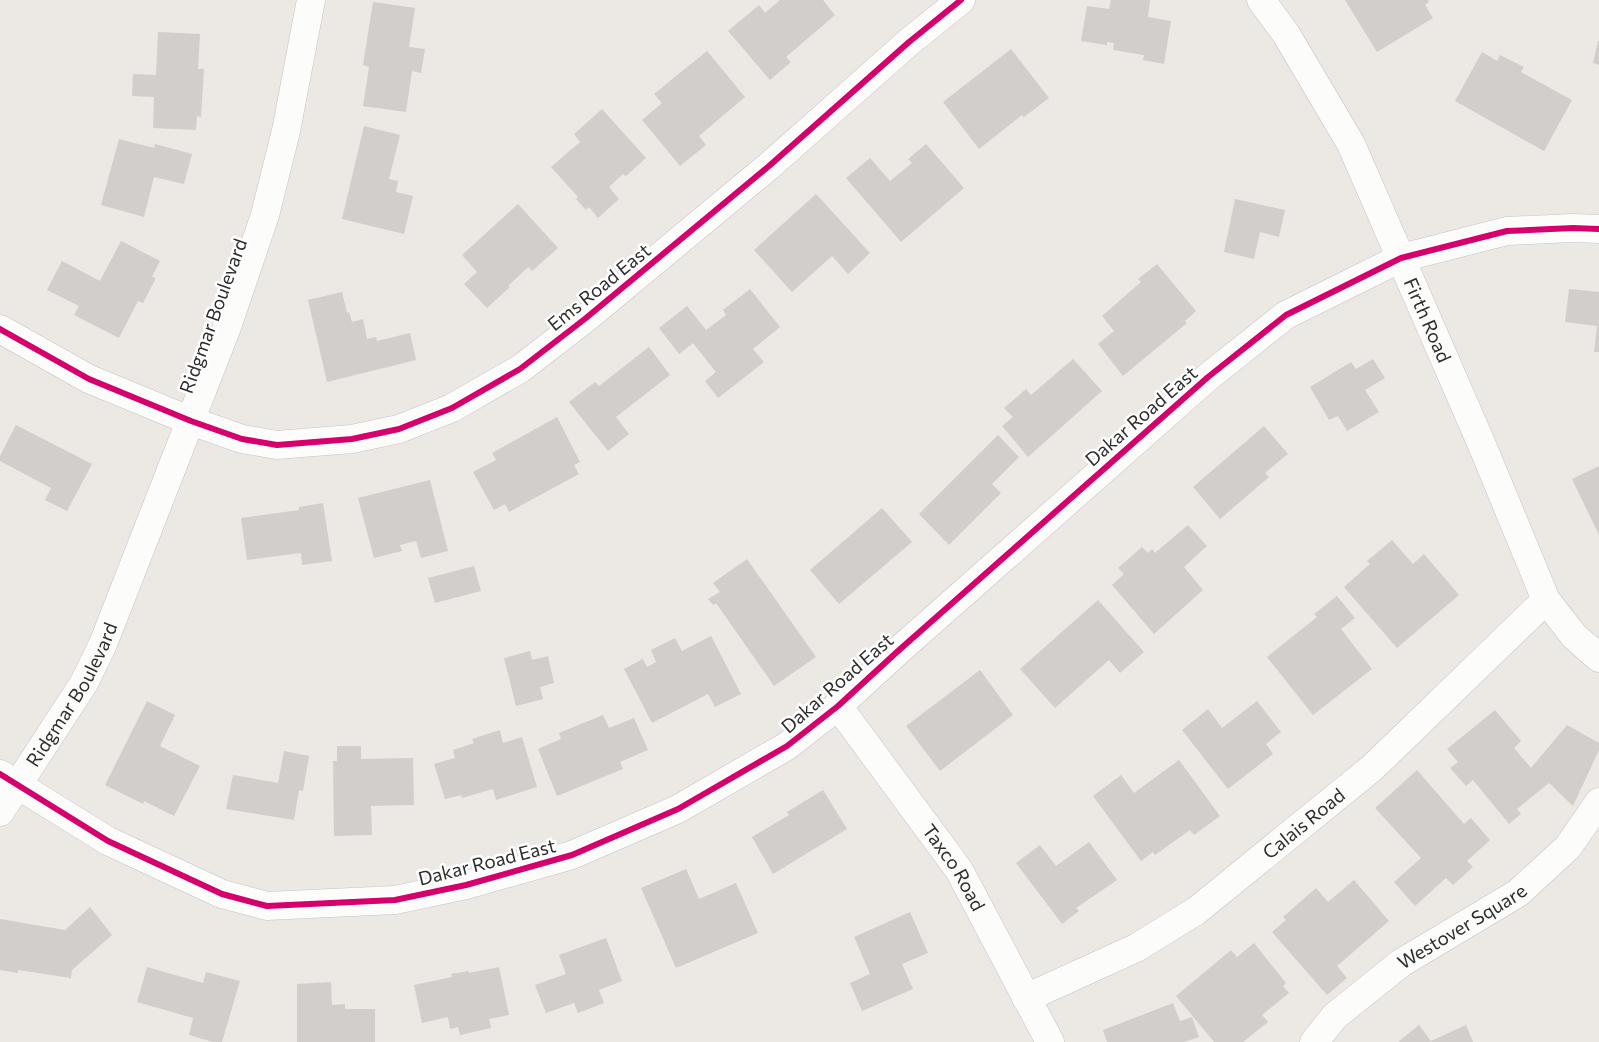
<svg xmlns="http://www.w3.org/2000/svg" width="1599" height="1042" font-family="Commissioner,sans-serif">
<style>
.building{fill:#d1cecb}
.lines{fill:none;stroke-linecap:round;stroke-linejoin:round}
.minor-casing{stroke:#c5c4c5;stroke-width:29}
.minor{stroke:#fcfcfb;stroke-width:28}
.cycleway-casing{stroke:#fff;stroke-width:9}
.cycleway{stroke:#d6006c;stroke-width:6}
.labels{text-anchor:middle;stroke-width:5;stroke-linejoin:round;paint-order:stroke}
.street-label{font-size:19px;fill:#2e2e2e;stroke:#fff}
</style>
<rect width="100%" height="100%" fill="#ece8e4"/>
<path class="building" d="M 780,0 L 823,0 L 835,15 L 786,57 L 791,62 L 770,80 L 728,31 L 759,5 L 765,13 Z
M 1111,0 L 1150,0 L 1148,17 L 1171,21 L 1164,64 L 1143,60 L 1144,55 L 1113,50 L 1114,43 L 1107,42 L 1107,45 L 1081,41 L 1087,6 L 1109,9 Z
M 1345,0 L 1428,0 L 1429,2 L 1425,5 L 1433,18 L 1377,52 Z
M 373,2 L 415,8 L 409,47 L 425,49 L 421,73 L 412,71 L 406,112 L 363,106 L 369,67 L 363,65 Z
M 158,32 L 200,34 L 198,69 L 204,69 L 201,117 L 197,116 L 196,130 L 153,128 L 154,97 L 132,96 L 133,74 L 156,75 Z
M 1598,41 L 1599,41 L 1599,65 L 1593,63 Z
M 1011,49 L 1049,98 L 1024,117 L 1022,115 L 979,149 L 943,102 Z
M 707,51 L 745,97 L 699,136 L 706,145 L 680,166 L 642,120 L 662,103 L 654,94 Z
M 1482,52 L 1497,61 L 1500,55 L 1524,67 L 1521,72 L 1572,100 L 1544,151 L 1455,101 Z
M 602,109 L 646,158 L 626,176 L 623,174 L 609,187 L 619,199 L 598,218 L 589,207 L 586,210 L 576,199 L 578,197 L 551,167 L 580,142 L 574,134 Z
M 364,126 L 400,135 L 389,179 L 398,181 L 396,192 L 413,196 L 404,234 L 342,219 Z
M 119,139 L 154,148 L 155,144 L 192,154 L 184,184 L 154,177 L 144,217 L 101,205 Z
M 926,144 L 964,188 L 901,242 L 846,178 L 870,158 L 890,181 L 912,163 L 908,159 Z
M 816,194 L 870,253 L 848,274 L 832,256 L 792,292 L 754,250 Z
M 1235,199 L 1285,210 L 1279,237 L 1260,232 L 1254,259 L 1224,252 Z
M 518,204 L 558,248 L 532,271 L 528,267 L 508,286 L 510,287 L 487,308 L 464,284 L 477,272 L 462,255 Z
M 121,241 L 160,261 L 152,277 L 156,278 L 143,303 L 138,301 L 119,338 L 74,315 L 79,306 L 47,290 L 62,261 L 100,281 Z
M 1157,264 L 1196,311 L 1185,321 L 1187,323 L 1123,376 L 1098,344 L 1114,331 L 1102,316 L 1141,282 L 1138,279 Z
M 750,289 L 780,327 L 753,349 L 764,362 L 718,398 L 705,381 L 716,372 L 693,343 L 679,354 L 659,328 L 687,306 L 706,330 L 726,315 L 723,310 Z
M 1569,289 L 1599,292 L 1599,352 L 1594,352 L 1597,326 L 1565,322 Z
M 342,292 L 347,313 L 349,312 L 352,322 L 363,319 L 367,339 L 376,337 L 377,341 L 410,333 L 416,360 L 327,382 L 308,300 Z
M 649,347 L 670,375 L 616,417 L 629,434 L 608,451 L 569,402 L 595,382 L 599,386 Z
M 1073,359 L 1102,391 L 1028,457 L 1002,426 L 1013,417 L 1004,408 L 1026,389 L 1031,395 Z
M 1373,359 L 1385,378 L 1365,390 L 1379,412 L 1347,431 L 1338,416 L 1329,420 L 1310,387 L 1351,362 L 1356,369 Z
M 557,417 L 580,462 L 574,465 L 579,474 L 509,512 L 505,504 L 494,510 L 473,472 L 496,460 L 492,453 Z
M 16,425 L 92,464 L 67,511 L 45,500 L 51,488 L 0,461 L 0,456 Z
M 1264,426 L 1288,454 L 1265,473 L 1269,477 L 1220,519 L 1193,487 Z
M 998,435 L 1019,457 L 992,484 L 1001,493 L 949,545 L 919,514 Z
M 1599,466 L 1599,535 L 1572,479 Z
M 430,480 L 448,551 L 421,558 L 416,541 L 400,545 L 402,551 L 374,558 L 358,498 Z
M 323,503 L 332,561 L 302,565 L 301,553 L 247,560 L 241,518 L 299,510 L 299,507 Z
M 882,508 L 912,542 L 839,604 L 810,570 Z
M 1188,525 L 1207,546 L 1184,567 L 1203,590 L 1154,634 L 1112,585 L 1124,574 L 1118,568 L 1142,547 L 1148,553 L 1152,549 L 1155,553 Z
M 1392,540 L 1413,564 L 1424,554 L 1459,595 L 1397,648 L 1344,587 L 1370,564 L 1367,561 Z
M 747,559 L 816,657 L 774,686 L 716,603 L 713,605 L 708,599 L 720,592 L 713,583 Z
M 474,566 L 481,591 L 435,603 L 428,578 Z
M 1337,596 L 1355,618 L 1341,629 L 1372,669 L 1313,715 L 1267,657 L 1317,617 L 1314,614 Z
M 1098,600 L 1144,652 L 1120,673 L 1109,660 L 1055,708 L 1020,669 Z
M 711,636 L 741,694 L 715,707 L 708,694 L 652,723 L 624,669 L 643,659 L 647,667 L 656,662 L 651,650 L 675,638 L 682,651 Z
M 530,651 L 532,660 L 548,656 L 554,683 L 540,687 L 543,699 L 516,706 L 504,658 Z
M 980,670 L 1013,715 L 940,771 L 906,726 Z
M 147,701 L 175,715 L 160,746 L 200,766 L 174,816 L 144,801 L 143,804 L 105,785 Z
M 1257,701 L 1281,732 L 1266,744 L 1273,754 L 1228,789 L 1182,730 L 1208,709 L 1222,728 Z
M 1495,710 L 1521,741 L 1514,748 L 1531,768 L 1567,725 L 1599,743 L 1599,750 L 1573,806 L 1549,783 L 1517,809 L 1521,814 L 1509,824 L 1473,780 L 1466,786 L 1450,768 L 1458,762 L 1447,749 Z
M 603,715 L 609,728 L 634,718 L 648,750 L 620,762 L 623,769 L 557,796 L 538,749 L 561,739 L 559,733 Z
M 500,730 L 503,743 L 522,737 L 537,787 L 496,800 L 493,789 L 462,798 L 461,795 L 445,799 L 434,764 L 455,758 L 453,750 L 474,743 L 472,739 Z
M 337,746 L 361,746 L 361,759 L 413,758 L 414,805 L 371,806 L 372,835 L 334,836 L 333,761 L 337,761 Z
M 284,751 L 309,756 L 303,791 L 299,790 L 294,820 L 226,809 L 233,775 L 278,783 Z
M 1179,760 L 1220,816 L 1194,835 L 1190,830 L 1155,855 L 1153,852 L 1141,861 L 1093,796 L 1121,775 L 1134,793 Z
M 1417,770 L 1464,824 L 1471,818 L 1490,840 L 1467,861 L 1473,867 L 1453,885 L 1446,878 L 1415,906 L 1394,882 L 1421,858 L 1375,808 Z
M 823,790 L 847,829 L 773,874 L 752,837 L 789,815 L 787,812 Z
M 1089,842 L 1117,880 L 1076,908 L 1079,911 L 1062,924 L 1016,863 L 1040,845 L 1056,866 Z
M 686,869 L 699,899 L 736,883 L 758,933 L 676,968 L 641,888 Z
M 1354,880 L 1389,921 L 1337,966 L 1347,978 L 1327,995 L 1272,932 L 1286,920 L 1283,917 L 1316,888 L 1328,902 Z
M 90,907 L 112,935 L 72,970 L 71,978 L 18,970 L 18,973 L 0,970 L 0,919 L 65,930 Z
M 910,912 L 928,953 L 902,964 L 913,989 L 862,1011 L 850,983 L 870,974 L 854,937 Z
M 606,938 L 622,981 L 599,990 L 604,1003 L 578,1013 L 574,1003 L 546,1013 L 535,985 L 566,974 L 559,955 Z
M 1254,943 L 1286,983 L 1283,986 L 1289,993 L 1262,1015 L 1268,1022 L 1243,1042 L 1214,1042 L 1176,996 L 1231,950 L 1237,957 Z
M 147,967 L 203,983 L 206,972 L 240,981 L 222,1042 L 213,1042 L 189,1035 L 193,1018 L 137,1002 Z
M 499,967 L 509,1015 L 489,1019 L 491,1028 L 460,1035 L 458,1027 L 450,1029 L 448,1017 L 422,1023 L 414,985 L 452,977 L 451,974 L 469,971 L 469,973 Z
M 331,982 L 332,1005 L 345,1004 L 345,1009 L 375,1009 L 375,1042 L 297,1042 L 297,984 Z
M 1173,1003 L 1180,1021 L 1192,1017 L 1199,1037 L 1184,1042 L 1107,1042 L 1103,1030 Z
M 1419,1025 L 1431,1041 L 1466,1025 L 1473,1042 L 1398,1042 Z"/>
<g class="lines">
<defs>
<g id="minor">
<path id="s1" d="M 1261,0 L 1286,34 L 1351,144 L 1482,445 L 1546,600 L 1574,636 L 1599,658"/>
<path d="M 0,329 L 89,379 L 191,421 L 242,439 L 277,445 L 352,439 L 399,429 L 452,408 L 520,369 L 586,318 L 769,166 L 909,42 L 961,0"/>
<path id="s2" d="M 838,706 L 959,870 L 1050,1042"/>
<path d="M 0,774 L 108,841 L 222,894 L 267,906 L 395,900 L 466,885 L 572,855 L 678,809 L 787,746 L 838,706 L 898,651 L 1208,377 L 1286,315 L 1401,258 L 1507,231 L 1573,228 L 1599,229"/>
<path id="s3" d="M 0,812 L 84,683 L 103,644 L 227,327 L 265,215 L 286,131 L 311,0"/>
<path id="s4" d="M 1026,998 L 1136,948 L 1196,911 L 1372,768 L 1546,600"/>
<path id="s5" d="M 1314,1042 L 1335,1016 L 1401,963 L 1518,893 L 1568,847 L 1599,802"/>
</g>
</defs>
<use href="#minor" class="minor-casing"/>
<use href="#minor" class="minor"/>
<defs>
<path id="cycleway" d="M 0,329 L 89,379 L 191,421 L 242,439 L 277,445 L 352,439 L 399,429 L 452,408 L 520,369 L 586,318 L 769,166 L 909,42 L 961,0
M 0,774 L 108,841 L 222,894 L 267,906 L 395,900 L 466,885 L 572,855 L 678,809 L 787,746 L 838,706 L 898,651 L 1208,377 L 1286,315 L 1401,258 L 1507,231 L 1573,228 L 1599,229"/>
</defs>
<use href="#cycleway" class="cycleway-casing"/>
<use href="#cycleway" class="cycleway"/>
</g>
<g class="labels">
<g class="street-label">
<text transform="translate(599 287) rotate(-39)" y="7">Ems Road East</text>
<text transform="translate(213 316) rotate(-70)" y="7">Ridgmar Boulevard</text>
<text dy="7" stroke="none"><textPath href="#s1" startOffset="362">Firth Road</textPath></text>
<text transform="translate(1141 416) rotate(-41)" y="7">Dakar Road East</text>
<text transform="translate(837 683) rotate(-41)" y="7">Dakar Road East</text>
<text dy="7" stroke="none"><textPath href="#s3" startOffset="138">Ridgmar Boulevard</textPath></text>
<text dy="7" stroke="none"><textPath href="#s4" startOffset="330">Calais Road</textPath></text>
<text transform="translate(487 862) rotate(-14)" y="7">Dakar Road East</text>
<text dy="7" stroke="none"><textPath href="#s2" startOffset="199">Taxco Road</textPath></text>
<text dy="7" stroke="none"><textPath href="#s5" startOffset="189">Westover Square</textPath></text>
</g>
</g>
</svg>
